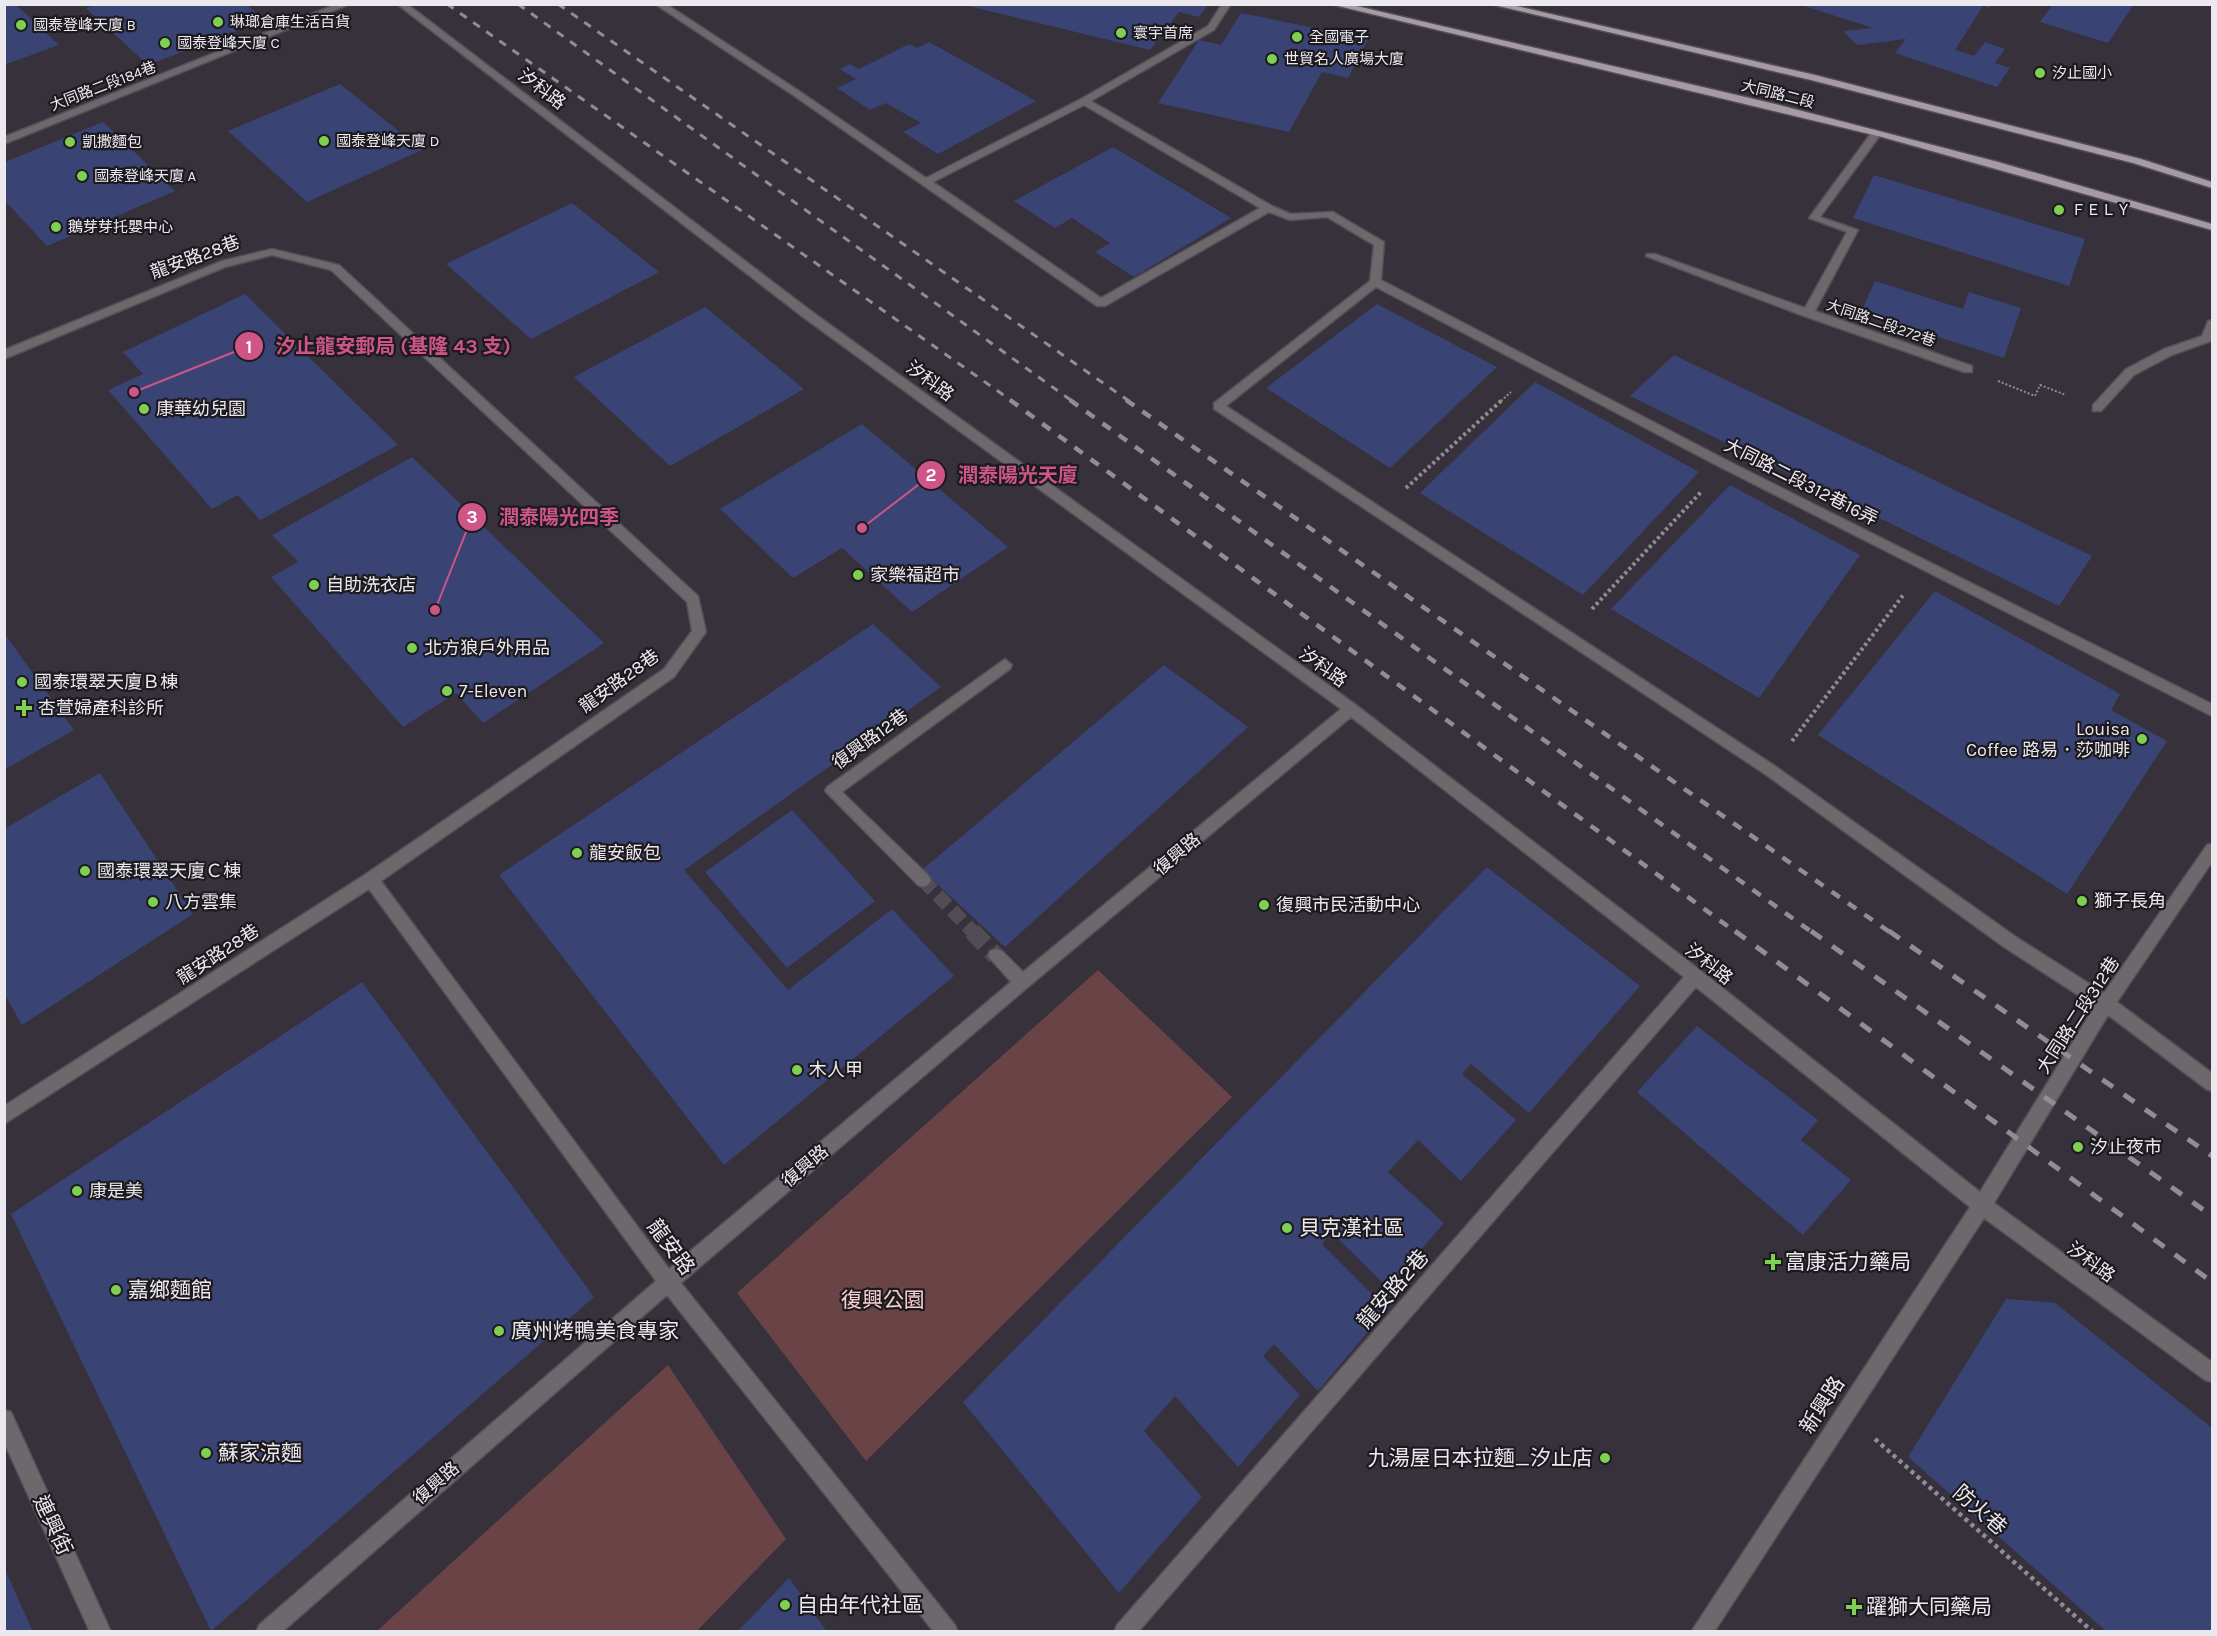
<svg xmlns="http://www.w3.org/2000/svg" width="2217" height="1636" font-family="Karla,'Noto Sans TC',sans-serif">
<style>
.green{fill:#694346}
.building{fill:#394475}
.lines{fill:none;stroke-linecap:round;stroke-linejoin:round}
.minor-tunnel-far1{stroke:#514c56;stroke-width:14;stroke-dasharray:14 7;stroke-linecap:butt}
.minor-tunnel{stroke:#514c56;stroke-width:18;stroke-dasharray:18 9;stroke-linecap:butt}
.minor-casing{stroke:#534e58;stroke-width:3}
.major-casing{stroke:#534e58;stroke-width:3}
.path-far2{stroke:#908c94;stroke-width:2;stroke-dasharray:2 2;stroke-linecap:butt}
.path-far1{stroke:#908c94;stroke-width:4;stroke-dasharray:3 3;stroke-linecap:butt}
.path{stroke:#908c94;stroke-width:4.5;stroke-dasharray:4 4;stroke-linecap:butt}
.minor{fill:#6d686b;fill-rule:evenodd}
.major{fill:#a69ba2;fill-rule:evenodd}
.rail-far2{stroke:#918d95;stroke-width:3;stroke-dasharray:8 8;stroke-linecap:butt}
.rail-far1{stroke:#918d95;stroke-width:4.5;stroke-dasharray:10 10;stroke-linecap:butt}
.rail{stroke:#918d95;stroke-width:5;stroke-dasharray:13 13;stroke-linecap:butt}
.poi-dot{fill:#7fd052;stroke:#1c1a1f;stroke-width:2}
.labels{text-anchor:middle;stroke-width:4.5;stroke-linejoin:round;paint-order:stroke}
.far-poi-label{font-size:15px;fill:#ebe8ee;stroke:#1c1a1f;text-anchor:start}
.far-street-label{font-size:15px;fill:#ebe8ee;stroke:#1c1a1f}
.street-label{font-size:18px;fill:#ebe8ee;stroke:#1c1a1f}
.poi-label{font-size:18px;fill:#ebe8ee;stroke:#1c1a1f;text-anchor:start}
.near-poi-label{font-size:21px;fill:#ebe8ee;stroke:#1c1a1f;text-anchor:start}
.near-street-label{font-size:21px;fill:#ebe8ee;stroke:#1c1a1f}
.near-park-label{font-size:21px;fill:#f7cfd0;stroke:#1c1a1f}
.leader{fill:none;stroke:#ce5687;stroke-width:2}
.callout-dot{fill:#ce5687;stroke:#1c1a1f;stroke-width:2}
.mark-label{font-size:18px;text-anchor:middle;font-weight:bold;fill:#fff}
.callout-label{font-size:20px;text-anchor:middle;font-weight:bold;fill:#ce5687;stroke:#1c1a1f;stroke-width:4.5;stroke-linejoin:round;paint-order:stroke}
</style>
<rect width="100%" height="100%" fill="#36313b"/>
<path class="green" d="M 1098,970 L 1232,1097 L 866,1461 L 737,1293 Z
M 668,1365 L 786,1539 L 697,1631 L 377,1631 Z"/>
<path class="building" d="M 4,4 L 15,4 L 59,45 L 4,65 Z
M 96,4 L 246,4 L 265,20 L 148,65 L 86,8 Z
M 960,4 L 1208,4 L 1199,17 L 1179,12 L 1150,50 Z
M 1798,4 L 1990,4 L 1989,8 L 1983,6 L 1955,50 L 1974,56 L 1985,42 L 2005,49 L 1995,63 L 2010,68 L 1997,87 L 1895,53 L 1906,39 L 1857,45 L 1843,31 L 1873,28 Z
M 2053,4 L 2134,4 L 2108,43 L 2040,22 Z
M 1241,13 L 1368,39 L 1348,78 L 1322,72 L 1289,132 L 1158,103 L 1199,40 L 1221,45 Z
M 929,42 L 1036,101 L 938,154 L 903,132 L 921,123 L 886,103 L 870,110 L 837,88 L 856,79 L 840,69 L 850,64 L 859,69 L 909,44 L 917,48 Z
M 340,84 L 422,150 L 307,202 L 228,131 Z
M 103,122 L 175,191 L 47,246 L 5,201 L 5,162 Z
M 1113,147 L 1231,218 L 1134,277 L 1095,252 L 1110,243 L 1072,218 L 1055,228 L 1014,201 Z
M 1874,175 L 2085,239 L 2069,286 L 1853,218 Z
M 572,203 L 659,272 L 531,339 L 446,264 Z
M 1875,281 L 1963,309 L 1969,292 L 2021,308 L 2004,358 L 1861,312 Z
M 245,294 L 398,445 L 260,520 L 238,495 L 212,509 L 108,390 L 143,374 L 123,352 Z
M 1377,304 L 1497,367 L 1390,468 L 1266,388 Z
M 705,307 L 804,389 L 670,466 L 574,377 Z
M 1674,355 L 2092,556 L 2059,606 L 1630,396 Z
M 1535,382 L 1699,472 L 1583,595 L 1420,493 Z
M 862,424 L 1008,547 L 912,612 L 842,548 L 793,578 L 720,509 Z
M 412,457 L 604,643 L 483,723 L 456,693 L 403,727 L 271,577 L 298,562 L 272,535 Z
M 1730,485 L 1860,555 L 1759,698 L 1611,609 Z
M 1935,591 L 2120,694 L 2111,710 L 2167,741 L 2067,894 L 1818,735 Z
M 873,624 L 941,687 L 684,870 L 788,990 L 892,909 L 954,976 L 724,1165 L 499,875 Z
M 4,633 L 74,730 L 4,770 Z
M 1164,665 L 1248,727 L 1005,947 L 922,870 Z
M 100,773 L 193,914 L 22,1025 L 4,993 L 4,829 Z
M 792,810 L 875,901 L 787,968 L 705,872 Z
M 1487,867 L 1640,986 L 1529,1113 L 1471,1064 L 1462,1074 L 1516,1120 L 1461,1181 L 1418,1140 L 1388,1172 L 1444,1223 L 1388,1288 L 1331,1232 L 1322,1244 L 1387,1309 L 1318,1391 L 1274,1344 L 1263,1356 L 1300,1395 L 1238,1467 L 1175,1396 L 1144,1431 L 1202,1497 L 1119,1593 L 963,1402 Z
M 362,982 L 594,1297 L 211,1631 L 11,1214 Z
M 1697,1026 L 1818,1120 L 1801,1140 L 1851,1180 L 1803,1235 L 1637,1092 Z
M 2006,1299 L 2055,1303 L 2212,1428 L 2212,1632 L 2107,1632 L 1908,1457 Z
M 4,1567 L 33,1632 L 4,1632 Z
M 789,1578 L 827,1632 L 737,1632 Z"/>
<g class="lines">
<path class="minor-tunnel-far1" d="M 923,880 L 974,933"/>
<path class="minor-tunnel" d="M 972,931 L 996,956"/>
<defs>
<path id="minor" d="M 337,4 L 350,4 L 4,144 L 4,137 Z
M 397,4 L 407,4 L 811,311 L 1356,705 L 1701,971 L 1980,1192 L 2095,1006 L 2004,947 L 1765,774 L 1214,409 L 1214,403 L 1370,281 L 1374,245 L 1327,217 L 1290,220 L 1269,212 L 1105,306 L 1097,306 L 793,95 L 655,4 L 666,4 L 799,91 L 926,178 L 1081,99 L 1208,26 L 1222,4 L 1231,4 L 1214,30 L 1091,101 L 1272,206 L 1291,214 L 1333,212 L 1384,242 L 1381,280 L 1730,462 L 2212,704 L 2212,716 L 1722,468 L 1376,287 L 1226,406 L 1775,766 L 2016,937 L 2104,993 L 2207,845 L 2212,844 L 2212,862 L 2117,1002 L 2212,1073 L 2212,1091 L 2206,1089 L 2108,1015 L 1994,1203 L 2212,1362 L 2212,1382 L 2205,1380 L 1984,1218 L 1714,1632 L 1691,1632 L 1970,1207 L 1696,987 L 1138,1632 L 1114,1632 L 1117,1625 L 1684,977 L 1351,717 L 1028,987 L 681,1283 L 955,1625 L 958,1632 L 934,1632 L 667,1295 L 282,1632 L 256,1632 L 259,1625 L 656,1281 L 369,889 L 4,1124 L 4,1106 L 366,874 L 664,669 L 692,631 L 687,602 L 331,270 L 272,255 L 225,267 L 4,359 L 4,350 L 222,261 L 272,249 L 339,265 L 698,596 L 706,632 L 674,677 L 381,881 L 669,1269 L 1011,982 L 988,956 L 990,951 L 996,949 L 1002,951 L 1023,972 L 1341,709 L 803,317 ZM 1084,105 L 1260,208 L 1101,298 L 933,182 Z
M 1872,132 L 1881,134 L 1820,217 L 1858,230 L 1815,311 L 1972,366 L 1972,372 L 1964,372 L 1804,316 L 1646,256 L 1647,254 L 1655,254 L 1805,308 L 1847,232 L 1809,218 Z
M 2212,320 L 2211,341 L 2172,355 L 2134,375 L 2101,411 L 2093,411 L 2093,405 L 2126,369 L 2164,349 L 2202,336 L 2208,321 Z
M 1005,659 L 1012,665 L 1010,669 L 842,792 L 928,875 L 931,880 L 928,885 L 923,887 L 918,885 L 825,791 L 827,787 Z
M 4,1410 L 11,1412 L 111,1632 L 90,1632 L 4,1442 Z"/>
<path id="major" d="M 1330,4 L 1348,4 L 1775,104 L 1998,162 L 2212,224 L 2212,230 L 1882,137 Z
M 1490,4 L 1508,4 L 1815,75 L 2141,159 L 2212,182 L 2212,188 L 2133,163 L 1811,80 Z"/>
</defs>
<use href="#minor" class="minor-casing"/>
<use href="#major" class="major-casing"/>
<path class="path-far2" d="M 1998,381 L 2035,396 L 2040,385 L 2066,395
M 1501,401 L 1511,392"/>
<path class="path-far1" d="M 1406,488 L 1502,400
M 1592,609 L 1701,492
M 1792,741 L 1904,594"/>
<path class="path" d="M 1875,1439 L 2093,1632"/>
<use href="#minor" class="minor"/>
<use href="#major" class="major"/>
<path class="rail-far2" d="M 447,4 L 1012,401
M 518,4 L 1072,401
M 558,4 L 1129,401"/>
<path class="rail-far1" d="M 1010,400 L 1737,933
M 1070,400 L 1813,933
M 1126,400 L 1891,933"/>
<path class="rail" d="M 1735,931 L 2212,1282
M 1811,931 L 2212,1216
M 1889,931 L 2212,1156"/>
</g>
<g class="poi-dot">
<circle cx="218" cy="22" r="6"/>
<circle cx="21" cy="25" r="6"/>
<circle cx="1121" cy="33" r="6"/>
<circle cx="1297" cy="37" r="6"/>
<circle cx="165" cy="43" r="6"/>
<circle cx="1272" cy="59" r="6"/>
<circle cx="2040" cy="73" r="6"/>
<circle cx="324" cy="141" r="6"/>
<circle cx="70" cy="142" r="6"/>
<circle cx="82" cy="176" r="6"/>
<circle cx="2059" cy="210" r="6"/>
<circle cx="56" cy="227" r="6"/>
<circle cx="144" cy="409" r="6"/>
<circle cx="858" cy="575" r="6"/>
<circle cx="314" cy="585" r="6"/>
<circle cx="412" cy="648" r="6"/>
<circle cx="22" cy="682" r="6"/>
<circle cx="447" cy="691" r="6"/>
<path d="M21 699h6v6h6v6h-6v6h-6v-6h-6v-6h6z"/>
<circle cx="2142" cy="739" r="6"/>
<circle cx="577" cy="853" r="6"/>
<circle cx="85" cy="871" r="6"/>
<circle cx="2082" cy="901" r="6"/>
<circle cx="153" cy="902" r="6"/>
<circle cx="1264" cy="905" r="6"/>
<circle cx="797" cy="1070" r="6"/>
<circle cx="2078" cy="1147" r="6"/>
<circle cx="77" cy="1191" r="6"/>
<circle cx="1287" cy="1228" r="6"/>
<path d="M1770 1253h6v6h6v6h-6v6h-6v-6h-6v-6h6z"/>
<circle cx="116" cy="1290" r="6"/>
<circle cx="499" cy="1331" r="6"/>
<circle cx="206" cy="1453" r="6"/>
<circle cx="1605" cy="1458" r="6"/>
<circle cx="785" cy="1605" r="6"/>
<path d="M1851 1598h6v6h6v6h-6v6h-6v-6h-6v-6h6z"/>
</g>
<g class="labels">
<g class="far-poi-label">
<text x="230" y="27">琳瑯倉庫生活百貨</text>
<text x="33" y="30">國泰登峰天廈 B</text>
<text x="1133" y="38">寰宇首席</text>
<text x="1309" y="42">全國電子</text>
<text x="177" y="48">國泰登峰天廈 C</text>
<text x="1284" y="64">世貿名人廣場大廈</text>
<text x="2052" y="78">汐止國小</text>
<text x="336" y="146">國泰登峰天廈 D</text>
<text x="82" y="147">凱撒麵包</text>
<text x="94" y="181">國泰登峰天廈 A</text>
<text x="2071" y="215">ＦＥＬＹ</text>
<text x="68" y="232">鵝芽芽托嬰中心</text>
</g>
<g class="far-street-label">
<text transform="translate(103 86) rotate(-21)" y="5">大同路二段184巷</text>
<text transform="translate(1778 94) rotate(14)" y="5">大同路二段</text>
<text transform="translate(1881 323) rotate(19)" y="5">大同路二段272巷</text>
</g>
<g class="street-label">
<text transform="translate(542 89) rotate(37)" y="6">汐科路</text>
<text transform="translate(195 257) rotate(-20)" y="6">龍安路28巷</text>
<text transform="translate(930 381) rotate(36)" y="6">汐科路</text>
<text transform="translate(1801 482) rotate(27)" y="6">大同路二段312巷16弄</text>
<text transform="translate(1323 667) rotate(36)" y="6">汐科路</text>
<text transform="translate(619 681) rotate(-36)" y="6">龍安路28巷</text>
<text transform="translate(870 739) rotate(-36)" y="6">復興路12巷</text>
<text transform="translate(1177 854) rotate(-40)" y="6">復興路</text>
<text transform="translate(218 954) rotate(-33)" y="6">龍安路28巷</text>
<text transform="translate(1709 964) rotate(38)" y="6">汐科路</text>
<text transform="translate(2078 1015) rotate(-57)" y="6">大同路二段312巷</text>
<text transform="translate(805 1166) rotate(-40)" y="6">復興路</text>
<text transform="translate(2091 1262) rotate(36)" y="6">汐科路</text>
<text transform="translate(436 1483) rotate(-41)" y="6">復興路</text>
</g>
<g class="poi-label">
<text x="156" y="415">康華幼兒園</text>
<text x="870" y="581">家樂福超市</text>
<text x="326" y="591">自助洗衣店</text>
<text x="424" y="654">北方狼戶外用品</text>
<text x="34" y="688">國泰環翠天廈Ｂ棟</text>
<text x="459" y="697">7-Eleven</text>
<text x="38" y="714">杏萱婦產科診所</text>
<text x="2130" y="735" text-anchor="end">Louisa<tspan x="2130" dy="21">Coffee 路易．莎咖啡</tspan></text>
<text x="589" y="859">龍安飯包</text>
<text x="97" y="877">國泰環翠天廈Ｃ棟</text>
<text x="2094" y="907">獅子長角</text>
<text x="165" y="908">八方雲集</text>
<text x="1276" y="911">復興市民活動中心</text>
<text x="809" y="1076">木人甲</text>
<text x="2090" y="1153">汐止夜市</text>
<text x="89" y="1197">康是美</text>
</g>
<g class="near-poi-label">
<text x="1299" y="1235">貝克漢社區</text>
<text x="1785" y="1269">富康活力藥局</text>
<text x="128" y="1297">嘉鄉麵館</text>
<text x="511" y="1338">廣州烤鴨美食專家</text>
<text x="218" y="1460">蘇家涼麵</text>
<text x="1593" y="1465" text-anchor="end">九湯屋日本拉麵_汐止店</text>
<text x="797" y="1612">自由年代社區</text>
<text x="1866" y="1614">躍獅大同藥局</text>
</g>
<g class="near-street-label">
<text transform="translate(671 1247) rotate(53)" y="7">龍安路</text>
<text transform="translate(1393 1289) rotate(-49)" y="7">龍安路2巷</text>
<text transform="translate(1822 1405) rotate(-57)" y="7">新興路</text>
<text transform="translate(1980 1510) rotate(41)" y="7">防火巷</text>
<text transform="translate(53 1525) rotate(65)" y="7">連興街</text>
</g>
<g class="near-park-label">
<text x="883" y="1307">復興公園</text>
</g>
</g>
<path class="leader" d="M134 392L249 346M862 528L931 475M435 610L472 517"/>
<g class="callout-dot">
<circle cx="134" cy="392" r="6"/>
<circle cx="862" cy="528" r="6"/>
<circle cx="435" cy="610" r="6"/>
<circle cx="249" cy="346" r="15"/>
<circle cx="931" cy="475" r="15"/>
<circle cx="472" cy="517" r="15"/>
</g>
<g class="mark-label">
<text x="249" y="353">1</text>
<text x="931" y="481">2</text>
<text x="472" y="523">3</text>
</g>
<g class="callout-label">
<text x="393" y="353">汐止龍安郵局 (基隆 43 支)</text>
<text x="1018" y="482">潤泰陽光天廈</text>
<text x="559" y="524">潤泰陽光四季</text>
</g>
<rect width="2217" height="1636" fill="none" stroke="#ebe8ee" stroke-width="12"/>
</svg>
